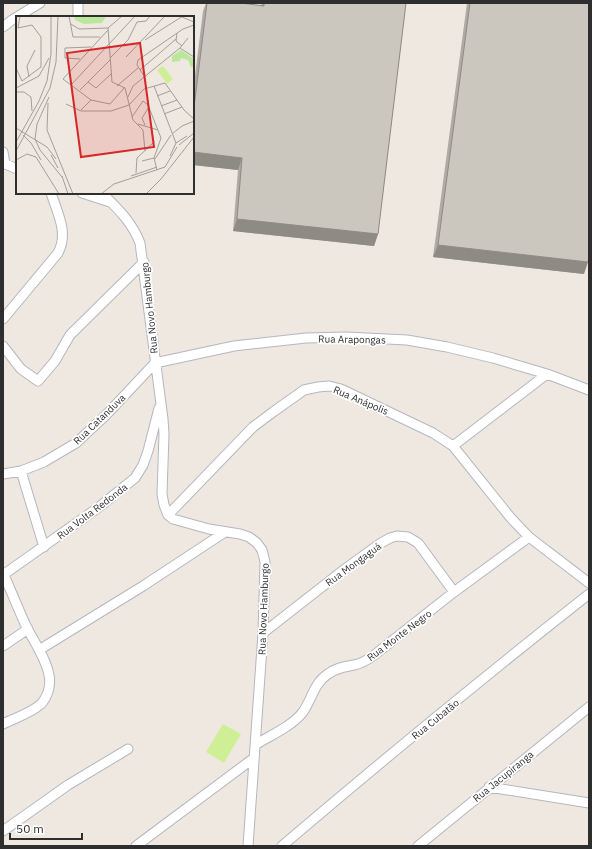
<svg xmlns="http://www.w3.org/2000/svg" width="592" height="849" font-family="'IBM Plex Sans',sans-serif">
<style>
.pitch{fill:#cfef97}
.lines{fill:none;stroke-linecap:round;stroke-linejoin:round}
.street-casing{stroke:#b4b7c1;stroke-width:11}
.street{stroke:#fff;stroke-width:9}
.wall{fill:#afaaa3}
.shaded-wall{fill:#8e8b85}
.building{fill:#cbc6be;stroke:#8e8b85}
.labels{text-anchor:middle;stroke-width:3.5;stroke-linejoin:round;paint-order:stroke}
.street-label{font-size:10px;fill:#2e2e2e;stroke:#fff}
.inset-road{fill:none;stroke:#a29e99;stroke-width:1}
.view{fill:#d62828;fill-opacity:0.15;stroke:#d62828;stroke-width:2}
.inset-edge{fill:none;stroke:#2e2e2e;stroke-width:2}
</style>
<rect width="100%" height="100%" fill="#efe8e0"/>
<path class="pitch" d="M 223,724 L 241,734 L 224,763 L 206,752 Z"/>
<g class="lines">
<defs>
<path id="street" d="M 78,17 L 78,3
M 3,27 L 12,20 L 40,3
M 3,152 L 5,164
M 3,163 L 17,169
M 82,193 L 110,202
M 102,193 C 118,209 132,222 140,243 L 163,419 L 164,434 L 162,494 L 164,505 L 168,515 L 173,519 L 209,529 L 240,534 L 249,537 L 257,543 L 262,550 L 265,562 L 263,633 L 248,846
M 3,319 L 58,253 C 69,233 57,212 51,193
M 3,346 L 21,369 L 38,381 L 55,361 L 70,335 L 144,262
M 453,446 L 510,517 L 529,537 L 589,583
M 21,471 L 44,547
M 3,474 L 21,471 L 44,462 L 76,443 L 106,415 L 155,363 L 234,346 L 306,338 L 346,337 L 407,340 L 447,347 L 493,358 L 547,374 L 589,390
M 168,515 L 253,427 L 273,412 L 304,390 L 318,387 L 329,386 L 341,389 L 433,433 L 453,446 L 547,374
M 3,575 L 99,507 L 135,478 L 143,465 L 148,451 L 159,408
M 263,633 L 341,572 L 381,543 L 390,538 L 397,536 L 408,537 L 418,543 L 454,592
M 3,646 L 28,629
M 39,650 L 143,586 L 225,532
M 3,724 C 15,718 31,713 41,704 C 48,696 51,685 49,675 C 46,659 35,643 27,628 C 19,611 12,593 4,575
M 255,745 C 271,735 291,727 303,712 C 312,699 314,683 328,674 C 335,668 344,667 354,665 C 361,664 367,660 373,656 L 454,592 L 529,537
M 489,787 L 589,803
M 3,831 L 68,785 L 128,749
M 136,846 L 254,758
M 282,846 C 383,760 485,676 589,594
M 418,846 L 589,707"/>
</defs>
<use href="#street" class="street-casing"/>
<use href="#street" class="street"/>
</g>
<path class="wall" d="M 206,3 L 241,3 L 261,6 L 261,3 L 406,3 L 378,234 L 374,246 L 233,231 L 238,170 L 193,165 L 193,92 L 203,11 Z
M 467,3 L 589,3 L 584,274 L 433,257 Z"/>
<path class="shaded-wall" d="M 193,152 L 242,158 L 238,170 L 193,165 Z
M 237,219 L 378,234 L 374,246 L 233,231 Z
M 438,245 L 588,262 L 584,274 L 433,257 Z"/>
<path class="building" d="M 207,3 L 241,3 L 264,6 L 264,3 L 406,3 L 378,234 L 237,219 L 242,158 L 193,152 L 193,115 Z
M 470,3 L 589,3 L 589,257 L 588,262 L 438,245 Z"/>
<g class="labels">
<g class="street-label">
<text transform="translate(149 308) rotate(-96)" y="4">Rua Novo Hamburgo</text>
<text transform="translate(352 339) rotate(1)" y="4">Rua Arapongas</text>
<text transform="translate(361 400) rotate(23)" y="4">Rua Anápolis</text>
<text transform="translate(99 419) rotate(-44)" y="4">Rua Catanduva</text>
<text transform="translate(92 511) rotate(-37)" y="4">Rua Volta Redonda</text>
<text transform="translate(353 564) rotate(-36)" y="4">Rua Mongaguá</text>
<text transform="translate(263 609) rotate(-88)" y="4">Rua Novo Hamburgo</text>
<text transform="translate(399 635) rotate(-37)" y="4">Rua Monte Negro</text>
<text transform="translate(435 719) rotate(-39)" y="4">Rua Cubatão</text>
<text transform="translate(503 776) rotate(-39)" y="4">Rua Jacupiranga</text>
</g>
</g>
<g transform="translate(16 16)">
<rect width="178" height="178" fill="#efe8e0"/>
<path d="M 58,0 L 90,0 L 86,7 L 68,8 L 59,4 ZM 165,34 L 178,43 L 178,51 L 175,51 L 172,44 L 165,42 L 164,45 L 156,46 L 156,40 Z" fill="#bae79b"/>
<path d="M 147,50 L 157,63 L 151,68 L 141,54 Z" fill="#cfef97"/>
<path class="inset-road" d="M 53,0 L 57,21 L 84,21M 166,1 L 178,6M 55,8 L 63,13 L 92,12 L 106,0M 92,12 L 96,66 L 109,72 L 117,104 L 127,114 L 129,135M 161,17 L 160,25 L 166,30M 129,24 L 167,0M 164,32 L 178,41M 110,41 L 149,0M 94,42 L 112,24 L 121,6 L 130,5 L 134,0M 64,43 L 49,42 L 49,32 L 75,31M 0,52 L 6,65 L 25,51 L 25,21 L 16,9 L 2,12 L 4,0M 124,54 L 160,23M 128,60 L 121,49 L 122,44 L 167,13 L 178,9M 13,61 L 11,50 L 19,34M 72,66 L 80,72 L 95,58M 55,69 L 119,0M 101,70 L 122,52M 138,70 L 160,127M 0,72 L 23,60 L 33,42M 64,74 L 94,44M 0,76 L 8,76 L 15,81 L 16,95M 141,80 L 154,75M 33,81 L 21,108 L 19,123 L 24,134 L 46,161M 112,81 L 117,70 L 164,32 L 172,22M 75,84 L 47,63 L 92,14M 32,87 L 31,114 L 57,178M 50,88 L 65,95 L 95,95 L 113,89 L 128,73 L 149,67 L 168,94 L 178,103M 145,90 L 161,84M 65,94 L 75,84 L 94,88 L 109,71M 148,98 L 166,91M 116,101 L 127,85 L 132,89 L 145,122 L 138,142 L 141,154M 122,108 L 142,114M 129,109 L 126,102 L 133,91M 0,112 L 31,131 L 40,143M 156,118 L 166,110 L 178,105M 7,119 L 15,127 L 25,144M 0,126 L 23,85 L 31,65 L 35,38 L 35,0M 163,129 L 178,117M 0,135 L 34,72 L 40,46 L 42,0M 35,139 L 42,152M 154,140 L 160,127 L 171,120M 139,143 L 155,119M 0,144 L 11,138 L 20,141 L 43,178M 126,145 L 138,142M 120,157 L 121,142 L 138,126 L 135,111M 46,160 L 52,178M 115,160 L 141,151M 85,178 L 98,168 L 149,151 L 161,131M 130,178 L 145,163 L 178,121"/>
<path class="view" d="M 124,27 L 138,131 L 65,141 L 51,37 Z"/>
<rect width="178" height="178" class="inset-edge"/>
</g>
<rect width="592" height="849" fill="none" stroke="#2e2e2e" stroke-width="8"/>
<path d="M10 833v6h72v-6" fill="none" stroke="#2e2e2e" stroke-width="2"/>
<text x="16" y="833" font-size="12" fill="#2e2e2e" stroke="#ffffff" stroke-width="3" paint-order="stroke">50 m</text>
</svg>
